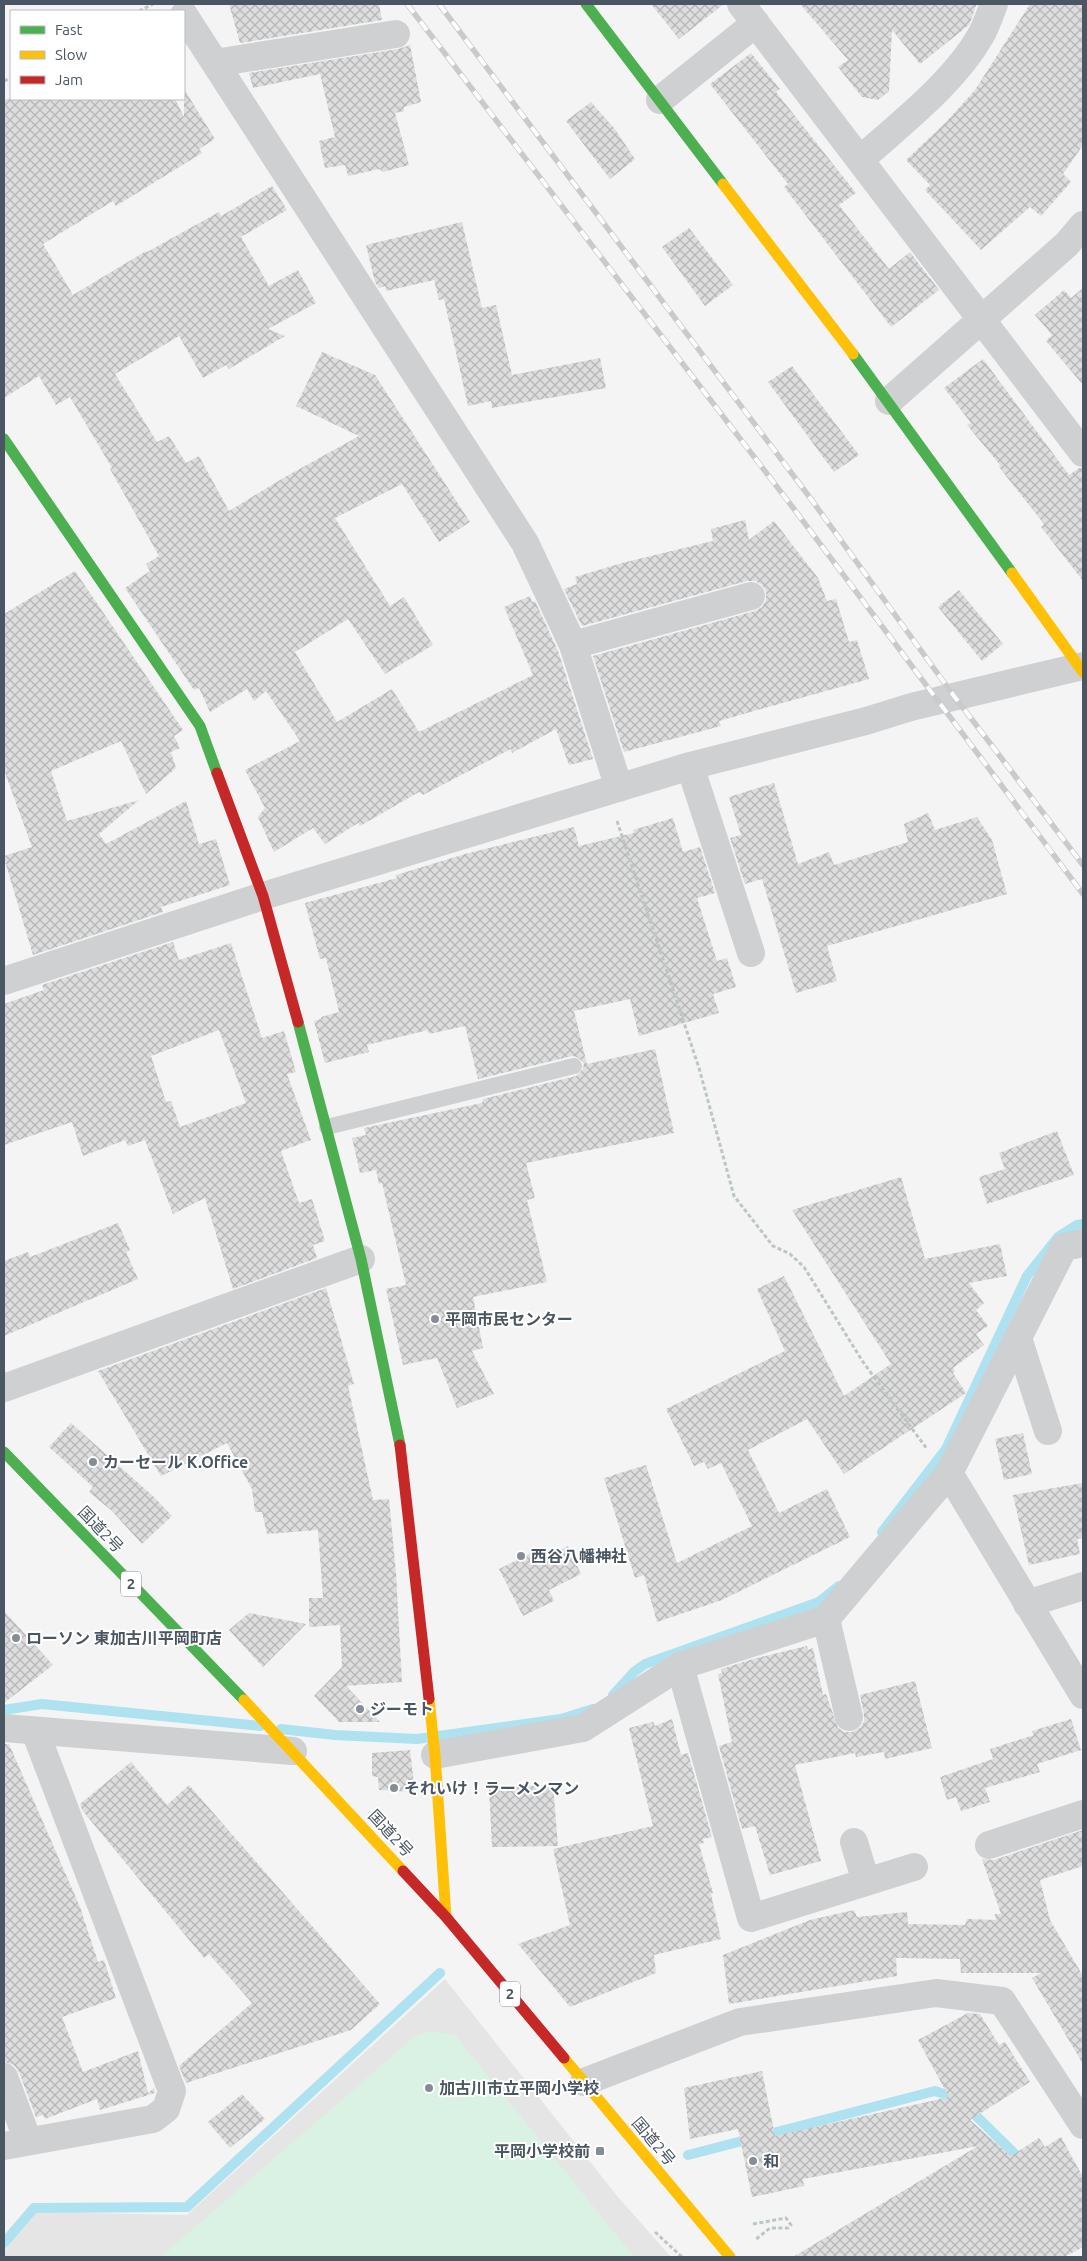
<svg xmlns="http://www.w3.org/2000/svg" width="1087" height="2261" font-family="Ubuntu,'Noto Sans JP',sans-serif">
<style>
.education{fill:#e6e5e6}
.grass{fill:#d9f2e3}
.lines{fill:none;stroke-linecap:round;stroke-linejoin:round}
.stream{stroke:#aee2f0;stroke-width:10}
.building{fill:url(#building-cross-hatch);fill-rule:evenodd}
.path{stroke:#bcc7c4;stroke-width:3;stroke-dasharray:4 2.5;stroke-linecap:butt}
.lane{stroke:#ced0d2;stroke-width:16}
.street{stroke:#ced0d2;stroke-width:28}
.fast{stroke:#4caf50;stroke-width:11}
.slow{stroke:#ffc107;stroke-width:11}
.jam{stroke:#c62828;stroke-width:11}
.rail-casing{stroke:#c9cacc;stroke-width:5.5}
.rail{stroke:#fff;stroke-width:4;stroke-dasharray:11;stroke-linecap:butt}
.poi-dot{fill:#868d94;stroke:#fff;stroke-width:2}
.labels{text-anchor:middle;stroke-width:4;stroke-linejoin:round;paint-order:stroke}
.shield{fill:#fff;stroke:#808990;stroke-width:1}
.shield-label{font-size:15px;font-weight:bold;fill:#4a5661}
.poi-label{font-size:16px;font-weight:bold;fill:#4a5661;stroke:#fff;text-anchor:start}
.street-label{font-size:16px;fill:#4a5661;stroke:#fff}
</style>
<defs>
<pattern id="building-cross-hatch" width="8" height="8" patternUnits="userSpaceOnUse" patternTransform="scale(1.25)"><rect width="8" height="8" fill="#ddddde"/><path d="M0 0l8 8M0 8l8-8" fill="none" stroke="#b5b6b7"/></pattern>
</defs>
<rect width="100%" height="100%" fill="#f4f4f4"/>
<path class="education" d="M 445,1979 L 618,2197 L 671,2257 L 4,2257 L 4,2251 L 37,2212 L 187,2215 Z"/>
<path class="grass" d="M 431,2031 L 455,2035 L 634,2257 L 163,2257 L 162,2256 L 414,2037 Z"/>
<g class="lines">
<path class="stream" d="M 882,1532 L 946,1449 L 1027,1276 L 1058,1237 L 1077,1225 L 1083,1224
M 613,1695 L 634,1672 L 645,1664 L 819,1602 L 839,1586
M 4,1710 L 42,1704 L 261,1726
M 281,1729 L 335,1735 L 417,1739 L 561,1719 L 593,1709
M 688,2155 L 935,2091 L 959,2099 L 1023,2162
M 4,2243 L 34,2208 L 187,2207 L 440,1973"/>
</g>
<path class="building" d="M 229,4 L 379,4 L 382,20 L 240,43 Z
M 651,4 L 724,4 L 679,39 Z
M 800,4 L 977,4 L 969,25 L 920,64 L 892,30 L 889,91 L 878,100 L 862,97 L 838,67 L 848,60 Z
M 1030,4 L 1083,4 L 1083,145 L 1063,174 L 1071,182 L 1041,216 L 1030,207 L 981,250 L 925,190 L 930,185 L 906,160 L 946,122 L 975,90 Z
M 410,45 L 421,102 L 404,107 L 404,111 L 395,113 L 409,165 L 383,172 L 379,169 L 348,176 L 345,165 L 325,168 L 319,141 L 335,137 L 320,74 L 253,88 L 249,73 L 398,49 Z
M 751,53 L 780,89 L 776,92 L 856,193 L 839,205 L 889,269 L 910,252 L 939,290 L 891,327 L 784,187 L 788,184 L 710,84 Z
M 184,89 L 215,139 L 199,149 L 202,153 L 116,206 L 113,201 L 43,244 L 73,295 L 146,251 L 147,252 L 219,212 L 221,216 L 272,186 L 287,210 L 241,237 L 269,286 L 298,270 L 316,303 L 268,329 L 285,336 L 229,369 L 226,365 L 203,378 L 179,336 L 115,374 L 157,442 L 169,436 L 186,463 L 199,456 L 229,511 L 285,477 L 359,436 L 296,406 L 322,352 L 375,375 L 470,522 L 439,542 L 402,484 L 335,518 L 390,606 L 404,597 L 433,645 L 385,674 L 348,619 L 295,652 L 337,722 L 392,689 L 419,732 L 533,675 L 504,607 L 530,596 L 532,602 L 535,601 L 558,651 L 593,759 L 569,765 L 556,729 L 512,753 L 511,749 L 423,795 L 419,792 L 360,826 L 358,823 L 325,844 L 313,828 L 274,852 L 258,817 L 265,808 L 245,770 L 300,741 L 266,691 L 254,701 L 247,689 L 210,712 L 199,688 L 194,690 L 125,588 L 150,571 L 146,564 L 159,556 L 110,469 L 112,468 L 70,397 L 56,405 L 39,376 L 4,398 L 4,99 L 175,99 L 184,117 Z
M 591,102 L 614,128 L 635,159 L 610,179 L 566,121 Z
M 462,222 L 482,308 L 496,305 L 512,375 L 600,358 L 606,388 L 492,408 L 491,401 L 468,406 L 444,299 L 439,300 L 434,280 L 386,291 L 385,286 L 379,288 L 375,282 L 366,245 Z
M 689,228 L 733,285 L 705,306 L 662,247 Z
M 1083,288 L 1083,385 L 1046,341 L 1052,335 L 1035,315 L 1064,290 L 1071,298 Z
M 983,359 L 1069,475 L 1079,468 L 1083,468 L 1083,581 L 1041,527 L 1044,524 L 999,467 L 1000,465 L 967,425 L 971,423 L 944,388 Z
M 792,366 L 859,455 L 834,472 L 768,382 Z
M 745,520 L 749,540 L 774,521 L 818,578 L 827,601 L 836,599 L 849,642 L 857,640 L 869,679 L 761,709 L 719,721 L 721,726 L 624,752 L 593,656 L 755,611 L 762,607 L 766,600 L 766,591 L 762,585 L 755,581 L 747,581 L 582,626 L 564,589 L 577,584 L 575,577 L 622,563 L 713,541 L 711,529 Z
M 75,571 L 183,730 L 174,736 L 180,748 L 171,752 L 176,768 L 146,794 L 121,741 L 51,771 L 67,821 L 139,800 L 99,834 L 106,844 L 186,801 L 199,844 L 216,839 L 230,885 L 161,907 L 163,912 L 33,955 L 4,858 L 4,856 L 32,847 L 4,770 L 4,614 Z
M 959,590 L 1003,644 L 982,661 L 938,607 Z
M 774,783 L 798,864 L 829,852 L 834,865 L 908,842 L 904,824 L 928,813 L 935,830 L 977,817 L 992,840 L 1007,894 L 827,946 L 837,981 L 796,993 L 762,879 L 745,884 L 730,838 L 741,835 L 729,797 Z
M 673,818 L 683,852 L 700,847 L 715,893 L 697,898 L 717,961 L 727,958 L 736,987 L 713,994 L 719,1013 L 639,1036 L 630,999 L 574,1011 L 587,1064 L 655,1049 L 674,1133 L 526,1163 L 535,1198 L 527,1200 L 547,1282 L 473,1297 L 483,1348 L 472,1351 L 494,1394 L 457,1408 L 437,1358 L 403,1365 L 386,1289 L 406,1285 L 382,1183 L 379,1184 L 376,1170 L 360,1173 L 352,1138 L 366,1135 L 364,1128 L 482,1103 L 483,1099 L 576,1076 L 583,1069 L 584,1063 L 577,1057 L 572,1056 L 478,1079 L 465,1026 L 429,1034 L 428,1030 L 367,1045 L 369,1052 L 325,1063 L 314,1021 L 321,1019 L 321,1017 L 339,1012 L 326,958 L 320,959 L 305,903 L 397,878 L 396,875 L 465,854 L 574,827 L 579,846 L 634,833 L 633,830 Z
M 173,942 L 179,960 L 231,943 L 262,1038 L 284,1031 L 296,1072 L 287,1074 L 311,1140 L 281,1151 L 299,1203 L 312,1199 L 325,1241 L 313,1245 L 317,1258 L 233,1289 L 205,1198 L 173,1214 L 145,1140 L 128,1146 L 125,1140 L 83,1156 L 72,1122 L 4,1145 L 4,1004 L 44,990 L 42,985 ZM 219,1030 L 246,1103 L 180,1127 L 171,1101 L 166,1102 L 151,1056 Z
M 1057,1131 L 1074,1175 L 987,1204 L 979,1177 L 1005,1169 L 999,1153 Z
M 901,1177 L 925,1259 L 1000,1244 L 1007,1276 L 969,1283 L 984,1303 L 976,1310 L 988,1326 L 976,1334 L 984,1345 L 953,1368 L 955,1371 L 953,1373 L 966,1393 L 844,1474 L 807,1419 L 748,1450 L 779,1513 L 827,1489 L 850,1537 L 722,1600 L 657,1622 L 644,1575 L 635,1578 L 604,1478 L 646,1465 L 677,1563 L 752,1526 L 721,1463 L 708,1469 L 704,1462 L 694,1466 L 666,1409 L 785,1351 L 757,1289 L 784,1276 L 844,1396 L 891,1364 L 792,1210 Z
M 118,1223 L 130,1250 L 126,1252 L 138,1279 L 4,1336 L 4,1261 L 28,1252 L 30,1257 Z
M 326,1288 L 354,1384 L 348,1386 L 373,1500 L 389,1499 L 396,1573 L 402,1682 L 346,1686 L 380,1722 L 339,1722 L 314,1696 L 342,1667 L 340,1625 L 309,1627 L 309,1598 L 323,1598 L 318,1530 L 267,1534 L 262,1512 L 255,1512 L 252,1489 L 227,1443 L 161,1476 L 98,1371 Z
M 71,1423 L 154,1497 L 172,1516 L 142,1544 L 112,1511 L 89,1492 L 93,1487 L 49,1447 Z
M 1023,1433 L 1032,1474 L 1004,1480 L 995,1439 Z
M 1083,1483 L 1083,1538 L 1077,1539 L 1080,1554 L 1029,1565 L 1013,1495 Z
M 568,1546 L 581,1574 L 549,1590 L 554,1601 L 523,1616 L 499,1569 L 531,1553 L 535,1563 Z
M 4,1611 L 53,1665 L 4,1703 Z
M 249,1613 L 306,1624 L 263,1667 L 229,1630 Z
M 807,1646 L 808,1650 L 813,1648 L 823,1695 L 826,1694 L 838,1728 L 844,1732 L 852,1732 L 860,1728 L 864,1722 L 864,1714 L 860,1695 L 915,1681 L 932,1748 L 885,1759 L 884,1752 L 856,1757 L 855,1753 L 795,1765 L 821,1861 L 770,1875 L 755,1826 L 742,1829 L 719,1746 L 732,1742 L 718,1674 L 722,1673 L 721,1669 L 753,1659 Z
M 672,1719 L 681,1755 L 688,1753 L 712,1837 L 703,1839 L 704,1843 L 699,1844 L 713,1893 L 711,1894 L 721,1939 L 654,1955 L 656,1973 L 570,2007 L 518,1944 L 570,1925 L 553,1849 L 653,1826 L 629,1728 L 653,1722 L 655,1726 Z
M 1071,1719 L 1081,1750 L 1037,1764 L 1040,1772 L 985,1788 L 990,1802 L 961,1811 L 956,1797 L 947,1800 L 940,1777 L 993,1759 L 990,1749 L 1034,1735 L 1032,1731 Z
M 4,1744 L 9,1744 L 80,1907 L 98,1962 L 104,1960 L 116,1998 L 62,2017 L 83,2072 L 138,2051 L 148,2093 L 154,2088 L 155,2093 L 100,2110 L 97,2099 L 45,2119 L 43,2115 L 36,2117 L 19,2072 L 14,2065 L 4,2062 Z
M 410,1750 L 415,1792 L 379,1790 L 378,1777 L 372,1776 L 372,1753 Z
M 131,1762 L 167,1805 L 189,1785 L 380,2004 L 351,2030 L 186,2083 L 179,2066 L 252,2003 L 209,1954 L 204,1958 L 82,1810 L 80,1804 Z
M 553,1784 L 558,1846 L 492,1847 L 489,1789 Z
M 1083,1830 L 1083,1866 L 1040,1880 L 1050,1920 L 1083,1976 L 1083,2064 L 1032,1978 L 1041,1973 L 961,1973 L 960,1959 L 896,1958 L 897,1976 L 729,2004 L 723,1955 L 810,1920 L 854,1910 L 857,1917 L 907,1912 L 908,1924 L 965,1925 L 967,1919 L 996,1920 L 995,1914 L 1001,1914 L 982,1859 L 994,1860 Z
M 968,2013 L 980,2014 L 999,2045 L 1005,2042 L 1030,2082 L 970,2120 L 1011,2156 L 1039,2138 L 1045,2147 L 1061,2137 L 1083,2177 L 1083,2247 L 1064,2257 L 793,2257 L 978,2146 L 803,2179 L 804,2186 L 752,2197 L 738,2129 L 690,2139 L 684,2088 L 762,2071 L 775,2136 L 949,2097 L 918,2040 Z
M 242,2094 L 265,2119 L 230,2148 L 208,2122 Z"/>
<g class="lines">
<path class="path" d="M 139,11 L 153,4
M 4,81 L 11,78
M 617,821 L 699,1068 L 734,1196 L 773,1246 L 790,1254 L 804,1267 L 863,1362 L 927,1449
M 753,2224 L 786,2218 L 791,2225 L 788,2228 L 770,2228 L 755,2240
M 655,2232 L 682,2257"/>
<path class="lane" d="M 327,1127 L 574,1066"/>
<path class="street" d="M 741,4 L 1083,453
M 184,15 L 525,543 L 573,645 L 619,788
M 215,63 L 396,34
M 660,100 L 756,23
M 861,159 C 901,123 954,83 981,35 C 986,26 990,14 994,4
M 889,401 L 1067,244 L 1083,225
M 573,645 L 751,596
M 690,766 L 751,953
M 4,981 L 263,896 L 690,766 L 866,721 L 911,707 L 1083,666
M 1018,1338 L 1048,1431
M 4,1388 L 361,1259
M 949,1473 L 1083,1695
M 1027,1604 L 1083,1586
M 826,1619 L 849,1717
M 680,1666 L 751,1918 L 914,1867
M 4,1728 L 293,1751
M 435,1755 L 583,1728 L 680,1666 L 826,1619 L 949,1473 L 1064,1247 L 1083,1243
M 854,1842 L 866,1882
M 989,1845 L 1083,1814
M 4,2077 L 28,2141
M 584,2082 L 740,2022 L 936,1993 L 1002,2001 L 1083,2125
M 4,2146 L 153,2119 L 166,2109 L 172,2091 L 35,1731"/>
<path class="fast" d="M 586,4 L 723,184
M 853,354 L 1012,573
M 4,439 L 200,726 L 217,773
M 298,1022 L 361,1259 L 400,1445
M 4,1452 L 244,1700"/>
<path class="slow" d="M 723,184 L 853,354
M 1012,573 L 1083,672
M 429,1699 L 435,1755 L 446,1917
M 244,1700 L 403,1871
M 564,2058 L 730,2257"/>
<path class="jam" d="M 217,773 L 263,896 L 298,1022
M 400,1445 L 429,1699
M 403,1871 L 446,1917 L 564,2058"/>
<defs>
<path id="rail" d="M 407,4 L 794,509 L 1083,894
M 439,4 L 808,495 L 954,696 L 1083,865"/>
</defs>
<use href="#rail" class="rail-casing"/>
<use href="#rail" class="rail"/>
</g>
<g class="poi-dot">
<circle cx="435" cy="1319" r="5"/>
<circle cx="93" cy="1462" r="5"/>
<circle cx="521" cy="1556" r="5"/>
<circle cx="16" cy="1638" r="5"/>
<circle cx="360" cy="1709" r="5"/>
<circle cx="394" cy="1788" r="5"/>
<circle cx="429" cy="2088" r="5"/>
<rect x="595" y="2146" width="10" height="10" rx="2.5"/>
<circle cx="753" cy="2161" r="5"/>
</g>
<g class="labels">
<g class="shield">
<rect x="121" y="1571.5" width="20" height="25" rx="4"/>
<rect x="500" y="1981.5" width="20" height="25" rx="4"/>
</g>
<g class="shield-label">
<text x="131" y="1589">2</text>
<text x="510" y="1999">2</text>
</g>
<g class="poi-label">
<text x="445" y="1325">平岡市民センター</text>
<text x="103" y="1468">カーセール K.Office</text>
<text x="531" y="1562">西谷八幡神社</text>
<text x="26" y="1644">ローソン 東加古川平岡町店</text>
<text x="370" y="1715">ジーモト</text>
<text x="404" y="1794">それいけ！ラーメンマン</text>
<text x="439" y="2094">加古川市立平岡小学校</text>
<text x="590" y="2157" text-anchor="end">平岡小学校前</text>
<text x="763" y="2167">和</text>
</g>
<g class="street-label">
<text transform="translate(101 1529) rotate(46)" y="6">国道2号</text>
<text transform="translate(391 1833) rotate(47)" y="6">国道2号</text>
<text transform="translate(654 2141) rotate(50)" y="6">国道2号</text>
</g>
</g>
<rect width="1087" height="2261" fill="none" stroke="#4a5661" stroke-width="10"/>
<rect x="10" y="10" width="175" height="90" fill="#ffffff" stroke="#b7bbc0"/>
<rect x="20" y="26" width="25" height="8" fill="#4caf50" stroke="#b7bbc0"/>
<text x="55" y="35" font-size="15" fill="#4a5661">Fast</text>
<rect x="20" y="51" width="25" height="8" fill="#ffc107" stroke="#b7bbc0"/>
<text x="55" y="60" font-size="15" fill="#4a5661">Slow</text>
<rect x="20" y="76" width="25" height="8" fill="#c62828" stroke="#b7bbc0"/>
<text x="55" y="85" font-size="15" fill="#4a5661">Jam</text>
</svg>
